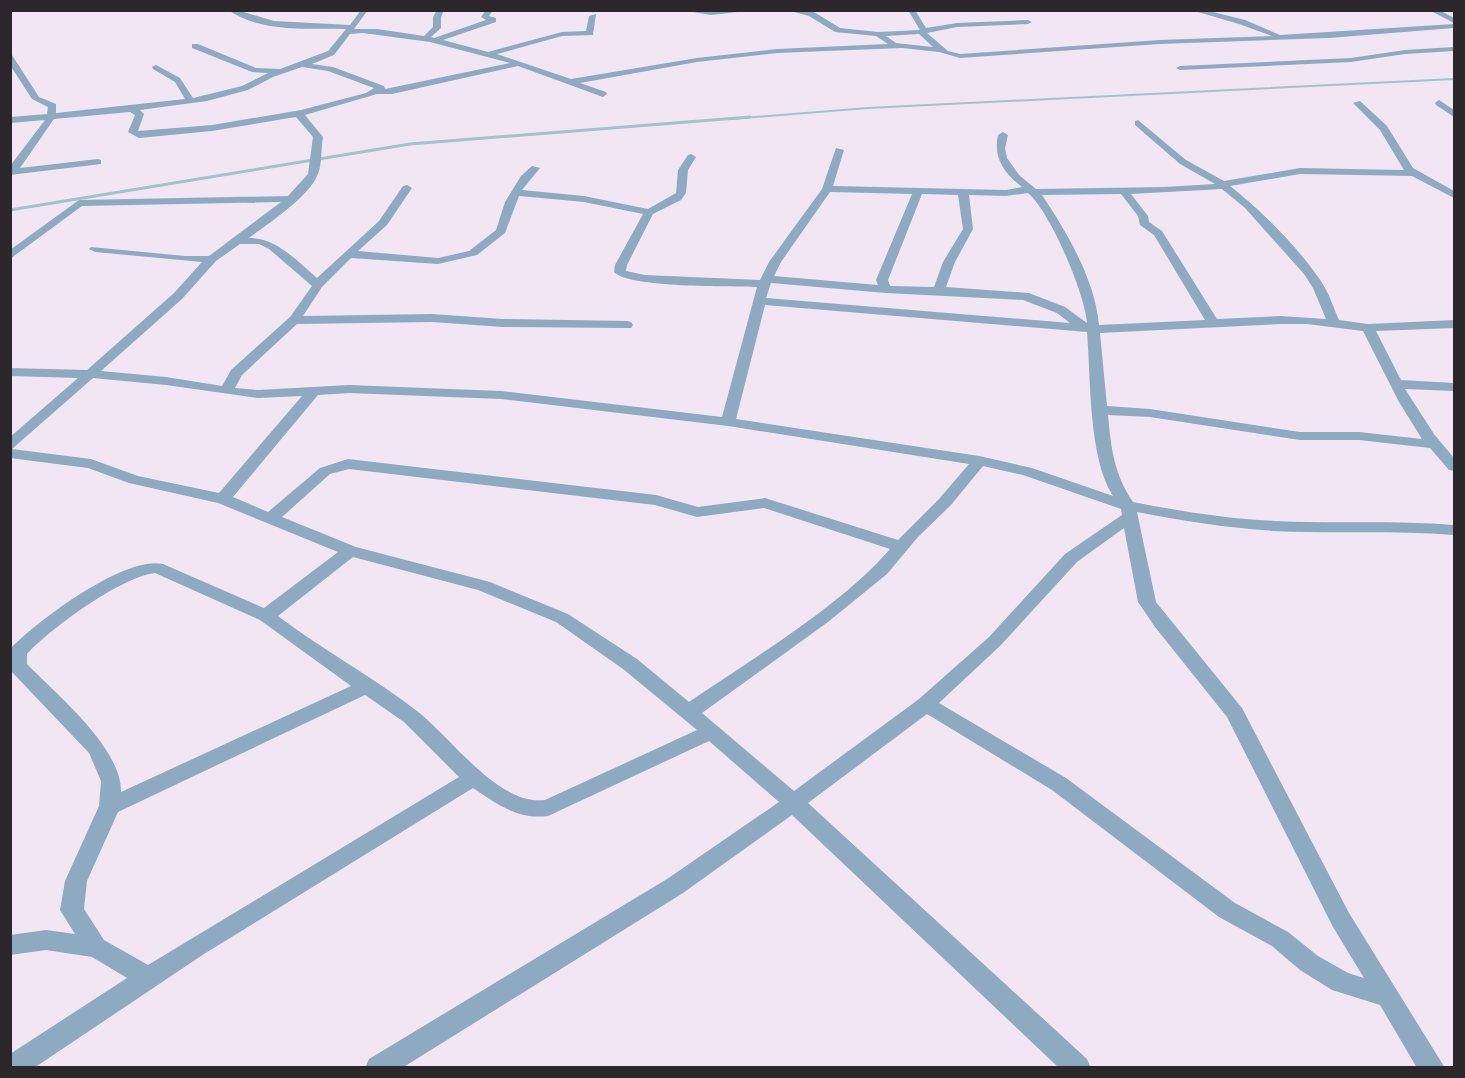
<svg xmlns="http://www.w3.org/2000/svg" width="1465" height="1078" font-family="'Noto Serif',serif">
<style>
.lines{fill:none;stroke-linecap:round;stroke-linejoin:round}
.stream-far1{stroke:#9fc4ca;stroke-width:2}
.stream{stroke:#9fc4ca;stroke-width:3}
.minor{fill:#8eaac0;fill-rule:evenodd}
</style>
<rect width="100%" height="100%" fill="#f2e6f5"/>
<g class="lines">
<path class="stream-far1" d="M 731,119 L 868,108 L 1454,79"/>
<path class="stream" d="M 10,210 L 410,144 L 750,117"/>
<path class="minor" d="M 228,10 L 237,10 L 274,21 L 350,25 L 361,10 L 368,10 L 354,29 L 377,29 L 424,36 L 433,27 L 433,17 L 437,10 L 444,10 L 441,17 L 441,28 L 431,37 L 434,38 L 486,20 L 481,17 L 486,10 L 493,10 L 489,16 L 496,18 L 496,22 L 443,40 L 488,52 L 562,32 L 586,31 L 589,16 L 596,14 L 593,35 L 562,36 L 497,54 L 571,79 L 697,58 L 777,49 L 888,44 L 876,36 L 835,32 L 809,16 L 786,10 L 814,12 L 840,28 L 878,32 L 920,30 L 908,10 L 915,10 L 926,28 L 957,23 L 1028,20 L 1032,22 L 1028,24 L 957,27 L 927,33 L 948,51 L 960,54 L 1160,40 L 1272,36 L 1239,24 L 1191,10 L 1205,10 L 1245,20 L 1280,35 L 1454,24 L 1454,28 L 1329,38 L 1160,44 L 960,58 L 939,52 L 902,48 L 777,53 L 697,62 L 580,83 L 606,92 L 607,94 L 603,97 L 518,66 L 392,94 L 377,94 L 305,115 L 323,137 C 321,148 322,164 318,174 C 309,197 269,223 249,238 C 277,238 297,261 317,278 L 379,221 L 403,186 L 407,185 L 412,188 L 387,225 L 358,251 L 438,258 L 469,251 L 496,230 L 505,202 L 521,176 L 532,166 L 540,168 L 522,190 L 584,196 L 648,209 L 676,193 L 678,170 L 688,155 L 691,154 L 696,157 L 688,170 L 686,193 L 681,200 L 653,214 L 627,265 L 626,271 L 645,275 L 760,280 L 769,262 L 822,189 L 836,148 L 844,150 L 833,186 L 1006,190 L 1022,187 C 1004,173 993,158 998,135 L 1003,132 L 1008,135 L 1005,148 L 1007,158 L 1019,175 L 1036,189 L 1164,187 L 1215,184 L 1180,164 L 1135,125 L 1135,121 L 1138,120 L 1186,160 L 1224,181 L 1300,168 L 1404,170 L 1380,130 L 1353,103 L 1360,101 L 1387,126 L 1413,168 L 1454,191 L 1454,198 L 1412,176 L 1300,174 L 1230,186 C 1262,211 1302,251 1324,286 C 1330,296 1334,309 1339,320 L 1368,324 L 1454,320 L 1454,328 L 1376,331 L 1401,380 L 1454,383 L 1454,391 L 1405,389 L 1434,434 L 1454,458 L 1454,471 L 1449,470 L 1430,448 L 1359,440 L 1300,440 L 1150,417 L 1108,415 C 1111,448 1114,474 1133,502 C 1180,511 1227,519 1275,521 C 1335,524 1395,520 1454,525 L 1454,535 C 1394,530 1334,534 1274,531 C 1228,528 1183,521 1137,512 L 1156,602 L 1242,708 L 1349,913 L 1445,1068 L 1417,1068 L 1380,1005 L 1332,990 L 1300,970 L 1272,946 L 1219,917 L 1052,790 L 927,714 L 808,803 L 1087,1059 L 1091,1068 L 1059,1068 L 792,815 L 683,893 L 402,1068 L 365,1068 L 369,1059 L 667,879 L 779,802 L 709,741 L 548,816 C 518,820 497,804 473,788 L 204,954 L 34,1068 L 10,1068 L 10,1054 L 127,978 L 92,957 L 46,950 L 10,955 L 10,935 L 46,930 L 75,934 L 60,910 L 65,881 L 99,806 L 101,781 L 89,753 L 11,671 L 11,648 C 37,621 125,555 163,564 L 264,608 L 338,552 L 218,503 L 129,483 L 88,468 L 10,458 L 10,437 L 78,378 L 10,376 L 10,368 L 87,370 L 174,293 L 202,262 L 95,252 L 89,249 L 91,247 L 185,256 L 209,256 L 281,202 L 82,206 L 10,259 L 10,250 L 79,200 L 288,196 L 308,174 L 313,137 L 296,117 L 212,131 L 139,138 L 128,132 L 135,115 L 130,112 L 54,119 L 20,168 L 98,159 L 101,160 L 101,164 L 10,175 L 10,166 L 45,120 L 10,123 L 10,117 L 47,114 L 48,107 L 32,99 L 10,65 L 10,52 L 39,97 L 56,104 L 56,113 L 185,99 L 175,82 L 153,69 L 152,67 L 156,65 L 180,78 L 193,98 L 242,86 L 268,73 L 252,72 L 192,48 L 192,44 L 198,44 L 256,68 L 280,69 L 328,51 L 346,29 C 308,28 261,33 228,10 ZM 363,33 L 430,42 L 510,63 L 385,89 L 384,86 L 333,67 L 312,64 L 334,55 L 350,34 ZM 919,34 L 933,47 L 896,43 L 886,36 ZM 302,67 L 328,71 L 374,88 L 366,93 L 301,110 L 212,125 L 138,131 L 144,114 L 140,110 L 207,101 L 248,90 L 273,77 ZM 1222,189 L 1245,208 L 1304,274 L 1313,288 L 1326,319 L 1280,316 L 1217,319 L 1162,231 L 1149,222 L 1148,216 L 1131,194 ZM 830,192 L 912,194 L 876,280 L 878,285 L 774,276 L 781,262 ZM 1028,193 C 1050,211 1085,294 1087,323 L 1065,307 L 1029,293 L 946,287 L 955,262 L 973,229 L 969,195 L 1006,196 ZM 922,194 L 958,195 L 963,229 L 943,262 L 934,287 L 890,286 L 888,280 ZM 1121,194 L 1138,216 L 1140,225 L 1154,235 L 1205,320 L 1099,325 C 1095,280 1067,232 1042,195 ZM 519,196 L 584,202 L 643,214 L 615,265 L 614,272 C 628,288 732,286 757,287 L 722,417 L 501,391 L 349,385 L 258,390 L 235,388 L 242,375 L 297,324 L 432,322 L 503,327 L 631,328 L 633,325 L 631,322 L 627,321 L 503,319 L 432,314 L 303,316 L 322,287 L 351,258 L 438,264 L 477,255 L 505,233 ZM 240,244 L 259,244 L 269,249 L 312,286 L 290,317 L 231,370 L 222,386 L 166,377 L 101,371 L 182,299 L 216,261 ZM 771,283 L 886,293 L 1023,300 L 1057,313 L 1070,323 L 766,298 ZM 765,305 L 1087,332 C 1091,379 1088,457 1113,496 L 1032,468 L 979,456 L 736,419 ZM 1280,324 L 1307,324 L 1363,331 L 1399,402 L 1422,439 L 1359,432 L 1300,432 L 1150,409 L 1107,406 L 1100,333 ZM 93,378 L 166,385 L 258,398 L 302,396 L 219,493 L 138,476 L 91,459 L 12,449 ZM 349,393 L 501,399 L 728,426 L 969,464 L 939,499 L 898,540 L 765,498 L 698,507 L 656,495 L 348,459 L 320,468 L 268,512 L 233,497 L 318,395 ZM 983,466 L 1023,475 L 1121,509 L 1122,515 L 1065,554 L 989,637 L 919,699 L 794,791 L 702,713 L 828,622 L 887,574 L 918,537 L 951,505 ZM 349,469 L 655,505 L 697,517 L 764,508 L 890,549 C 840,607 753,658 689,702 L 637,659 L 568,614 L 490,582 L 356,547 L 282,517 L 330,474 ZM 1124,528 L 1138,602 L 1155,627 L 1227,717 L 1333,927 L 1364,978 L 1348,973 L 1318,956 L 1288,932 L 1235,903 L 1066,778 L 939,703 L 1001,645 L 1077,562 ZM 353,557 L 478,590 L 556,622 L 623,669 L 697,730 L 545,800 C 498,806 451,737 417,711 C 373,677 323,650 278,616 ZM 155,573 L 260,620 L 351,686 L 121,792 C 122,748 56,694 27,664 L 27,654 C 51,628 121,577 155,573 ZM 365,695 L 404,722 L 459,777 L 148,965 L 104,940 L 84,909 L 87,881 L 118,812 Z
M 681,10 L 756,10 L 711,15 Z
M 1429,10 L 1439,10 L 1454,18 L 1454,23 Z
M 1454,47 L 1454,51 L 1405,54 L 1351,62 L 1180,70 L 1176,68 L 1180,66 L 1351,58 L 1405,50 Z
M 1439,100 L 1454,110 L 1454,117 L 1436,105 L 1435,103 Z"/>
</g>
<rect width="1465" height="1078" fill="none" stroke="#2c272d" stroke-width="24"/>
</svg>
